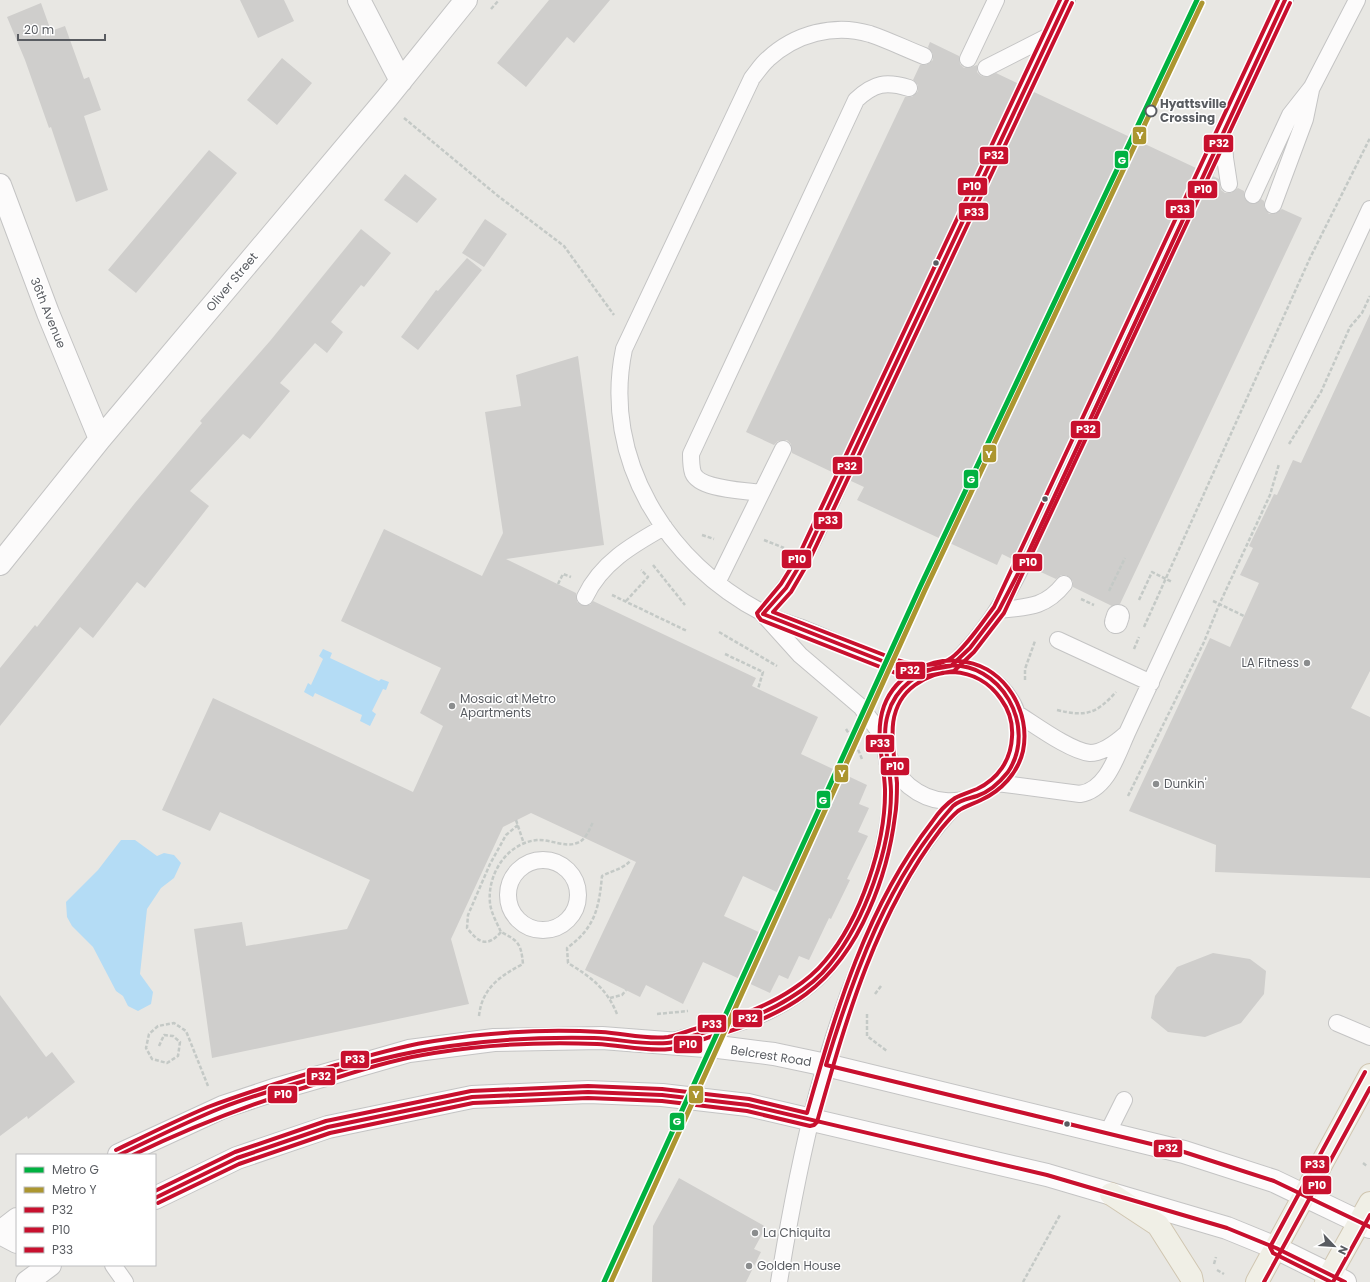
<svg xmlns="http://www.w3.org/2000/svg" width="1370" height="1282" font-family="Poppins,sans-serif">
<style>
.water{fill:#b4dcf5}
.building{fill:#cfcecc;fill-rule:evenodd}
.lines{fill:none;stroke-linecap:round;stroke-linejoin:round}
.service-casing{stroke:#c4c4c4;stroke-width:18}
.pedestrian-casing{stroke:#c4c4c4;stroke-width:24}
.minor-casing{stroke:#c4c4c4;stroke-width:24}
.secondary-casing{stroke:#c4c4c4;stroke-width:24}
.primary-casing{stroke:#d0c6b1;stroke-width:24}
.path{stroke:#c4c9c6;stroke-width:2.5;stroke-dasharray:4 2;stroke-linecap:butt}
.service{stroke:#fcfbfb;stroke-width:16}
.pedestrian{stroke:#fcfbfb;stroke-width:22}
.minor{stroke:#fcfbfb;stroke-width:22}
.secondary{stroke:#fcfbfb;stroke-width:22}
.primary{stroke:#f0efe6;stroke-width:22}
.bus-1-casing{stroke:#fff;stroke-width:7}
.bus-2-casing{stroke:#fff;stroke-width:7}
.bus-3-casing{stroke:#fff;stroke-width:7}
.bus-1{stroke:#c8102e;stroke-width:4}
.bus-2{stroke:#c8102e;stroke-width:4}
.bus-3{stroke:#c8102e;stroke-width:4}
.metro-1-casing{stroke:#fff;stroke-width:8}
.metro-2-casing{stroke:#fff;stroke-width:8}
.metro-1{stroke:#00b140;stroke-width:5}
.metro-2{stroke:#ac9630;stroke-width:5}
.stop-dot{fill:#fff;stroke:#595c61;stroke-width:2}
.bus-dot{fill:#595c61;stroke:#fff;stroke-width:1.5}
.poi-dot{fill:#8b8d8e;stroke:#fff;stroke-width:1.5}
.labels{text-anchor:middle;stroke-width:3;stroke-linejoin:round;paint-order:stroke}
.stop-label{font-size:12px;font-weight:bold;fill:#595c61;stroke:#fff;text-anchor:start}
.street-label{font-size:12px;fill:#595c61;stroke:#fff}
.poi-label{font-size:12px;fill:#595c61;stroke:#fff;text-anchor:start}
.line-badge{stroke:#fff;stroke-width:1.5}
.badge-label{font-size:11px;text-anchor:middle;font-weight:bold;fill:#fff}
</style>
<rect width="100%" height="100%" fill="#e8e7e3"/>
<path class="water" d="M 323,649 L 332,653 L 330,658 L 379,681 L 381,679 L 389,682 L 386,690 L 383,689 L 372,711 L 376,714 L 370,726 L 360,721 L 362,715 L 315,693 L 313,697 L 304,692 L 308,683 L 311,685 L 323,659 L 319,656 Z
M 121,840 L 135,840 L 157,856 L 164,853 L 174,855 L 181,863 L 174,878 L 161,888 L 147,909 L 140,974 L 153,992 L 151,1004 L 138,1011 L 128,1006 L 123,996 L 116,991 L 93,947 L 72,926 L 67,917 L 66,902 L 98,870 Z"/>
<path class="building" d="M 240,0 L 284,0 L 294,21 L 258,38 Z
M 549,0 L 610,0 L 574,43 L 567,37 L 526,87 L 497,63 Z
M 41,3 L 51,31 L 65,26 L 84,79 L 89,77 L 101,110 L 84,116 L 108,190 L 76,202 L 51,127 L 49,128 L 25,60 L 7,17 Z
M 930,42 L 959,56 L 960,64 L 964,68 L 969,68 L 977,65 L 977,72 L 981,76 L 986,77 L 996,73 L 1017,83 L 1018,92 L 1022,95 L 1027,96 L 1034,92 L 1196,168 L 1196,173 L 1201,180 L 1206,181 L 1213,176 L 1219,179 L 1221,190 L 1225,193 L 1231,193 L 1238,188 L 1244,191 L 1244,196 L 1249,203 L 1254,204 L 1261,199 L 1264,201 L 1264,207 L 1269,214 L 1275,214 L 1282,209 L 1302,218 L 1120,604 L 1112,606 L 1073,587 L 1073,581 L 1066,575 L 1061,575 L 1056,579 L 1032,568 L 1031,559 L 1027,555 L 1018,556 L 1014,560 L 1002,554 L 997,565 L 857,500 L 864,487 L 851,481 L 850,473 L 846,470 L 841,469 L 834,473 L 792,453 L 791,444 L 787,440 L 778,441 L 774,445 L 746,432 L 905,97 L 912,97 L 918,91 L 918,85 L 913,80 L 920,65 L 926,65 L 933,60 L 933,54 L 928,47 Z
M 282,58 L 312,83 L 277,125 L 247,100 Z
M 209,150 L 237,173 L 136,293 L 108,270 Z
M 405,174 L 437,199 L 417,223 L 384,200 Z
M 485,219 L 507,234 L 484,267 L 462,253 Z
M 361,229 L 391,253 L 364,287 L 361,285 L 331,322 L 343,332 L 327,353 L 315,343 L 280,383 L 290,391 L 250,439 L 243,434 L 190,491 L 209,506 L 145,588 L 137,582 L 93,638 L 80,627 L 0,726 L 0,668 L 35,625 L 37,627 L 135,503 L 202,423 L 200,421 L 270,341 Z
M 467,258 L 482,270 L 418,350 L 401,337 L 436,290 L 438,291 Z
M 1370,314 L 1370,671 L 1351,708 L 1370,717 L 1370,878 L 1215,872 L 1216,845 L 1129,811 L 1210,638 L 1230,647 L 1259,583 L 1240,575 L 1253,548 L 1249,546 L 1274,494 L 1277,495 L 1293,460 L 1301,463 Z
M 578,356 L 604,545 L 506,559 L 576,593 L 577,602 L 581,605 L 590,605 L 593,601 L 756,678 L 752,686 L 818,717 L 801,754 L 867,785 L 859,804 L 869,808 L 858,832 L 868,836 L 847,879 L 850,880 L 831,919 L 829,918 L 809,960 L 799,956 L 788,979 L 779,975 L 770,993 L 703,962 L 683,1004 L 646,985 L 640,997 L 585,970 L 636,862 L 531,813 L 503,827 L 451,939 L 469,1004 L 212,1058 L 194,929 L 242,922 L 246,946 L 347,929 L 370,880 L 220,812 L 210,831 L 162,810 L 213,698 L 413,792 L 443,726 L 420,713 L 441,668 L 341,621 L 384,529 L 482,576 L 503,533 L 485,412 L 521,406 L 516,375 ZM 743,876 L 783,895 L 765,935 L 724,916 Z
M 1213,953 L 1250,959 L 1266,971 L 1264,994 L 1241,1023 L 1205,1037 L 1168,1032 L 1151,1018 L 1155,996 L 1177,967 Z
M 0,995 L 46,1057 L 52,1052 L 75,1082 L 28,1119 L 27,1116 L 0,1136 Z
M 679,1178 L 766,1227 L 754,1249 L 761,1252 L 746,1282 L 652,1282 L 653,1226 Z"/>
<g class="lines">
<defs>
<path id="service" d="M 924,56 C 906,49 888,40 870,34 C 834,23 795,34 768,59 C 762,64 757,72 752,78 L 624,349 C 601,459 667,563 763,613 C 775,620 789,623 802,628 C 833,641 864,654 895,666 L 916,672 L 926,671
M 968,59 L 996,0
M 986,68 L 1051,35
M 1026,87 L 1067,0
M 1224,136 L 1225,158 L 1229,184
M 1205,172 L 1285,0
M 1253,195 L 1290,115 L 1312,87 L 1357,0
M 1273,205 L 1305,119 L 1311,90
M 760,493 C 744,490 700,490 693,473 C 691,467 691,460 691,454 L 856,100 C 874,83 886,81 909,88
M 717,583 L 783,449
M 585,597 C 601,563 632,545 664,527
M 999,610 C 1027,607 1045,608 1064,584
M 763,614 C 801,575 820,526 842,478
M 764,615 L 800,655 L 861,707 L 884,738
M 1058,640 L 1151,683
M 951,666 C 983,636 1004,602 1023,564
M 1016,713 C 1034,724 1070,751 1090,753 C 1103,753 1117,742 1126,734
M 997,783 L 1080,794 C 1107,790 1117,755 1127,733 L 1370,209
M508 895a35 35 0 1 1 70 0a35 35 0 1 1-70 0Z
M 1337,1023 L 1370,1037
M 677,1040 C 705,1032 734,1026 760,1015 C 785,1004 813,986 830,964 C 866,919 886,857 891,800 C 893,768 876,736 890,706 C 915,653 986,654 1013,704 C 1018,713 1018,722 1018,732 C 1019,788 954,823 909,786 C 898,777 893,765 887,752
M 1107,1134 L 1124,1100
M 113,1265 L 125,1282
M 779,1282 C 799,1157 826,1030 882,916 C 903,874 926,834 960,801"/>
<path id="pedestrian" d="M 1116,622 L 1118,616"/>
<path id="minor" d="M 359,0 L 401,81
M 0,185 L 48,313 L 100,439
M 0,564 L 100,439 L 387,98 L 466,0"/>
<path id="secondary" d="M 119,1155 L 223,1107 L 277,1089 L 409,1051 L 494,1040 L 602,1038 L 718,1047 L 774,1054 L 826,1065 L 1184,1152 L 1274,1181 L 1370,1227
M 155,1198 L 237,1158 L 328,1127 L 472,1097 L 588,1092 L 662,1095 L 748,1105 L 1047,1175 L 1227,1228 L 1276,1248 L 1345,1282
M 0,1232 L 17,1219
M 0,1233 L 17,1242
M 27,1282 L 50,1265"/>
<path id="primary" d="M 1111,1194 L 1158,1225 L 1191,1277 L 1192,1282
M 1257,1282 L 1370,1075
M 1326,1282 L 1370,1203"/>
</defs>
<use href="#service" class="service-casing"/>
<use href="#pedestrian" class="pedestrian-casing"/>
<use href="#minor" class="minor-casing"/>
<use href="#secondary" class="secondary-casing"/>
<use href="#primary" class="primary-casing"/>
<path class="path" d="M 491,9 L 499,0
M 404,118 L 498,196 L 564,246 L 614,315
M 1289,444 L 1321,392 L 1350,327 L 1362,313 L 1370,296
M 702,535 L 714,539
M 764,540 L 784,548
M 653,565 L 685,605
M 558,584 L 563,574 L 571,577
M 1109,591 L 1125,558
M 612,595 L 687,631
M 1081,599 L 1094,605
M 1139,600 L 1152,572 L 1172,582
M 626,601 L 648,577 L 641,570
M 1213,601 L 1244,616
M 1144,627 L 1310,258 L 1370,138
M 719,632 L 777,666
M 1134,649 L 1139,637
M 725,654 L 763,672 L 758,689
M 1025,680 L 1025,669 L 1035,641
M 1057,710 C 1086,717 1096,714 1116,692
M 846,729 L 857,747 L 862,759
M 1128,796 L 1204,642 L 1219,605 L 1270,495 L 1279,464
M 516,820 L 524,844
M 501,932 C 487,948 479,943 467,928 L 468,915 L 490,864 L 506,835 L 518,825
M 875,994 L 881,986
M 610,998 L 622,995 L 626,990
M 617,1014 C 607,989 591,977 568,963 L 567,948 C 595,928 599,908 602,876 C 613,870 622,870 631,860
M 657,1014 L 688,1011
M 867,1014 L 867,1036 L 887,1051
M 479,1016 C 482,988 500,976 523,964 C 521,944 519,941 501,932 C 497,923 491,913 490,903 C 487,874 507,843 537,840 C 550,839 565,848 577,843 C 586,840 589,830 593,822
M 159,1046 L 164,1035 L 173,1036 L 180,1042 L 178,1056 L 167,1063 L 152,1059 L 146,1048 L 149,1034 L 158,1026 L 174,1023 L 186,1031 L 208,1086
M 1363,1163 L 1367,1166
M 1214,1264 L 1216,1257
M 1217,1270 L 1224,1274
M 1023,1282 L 1060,1215"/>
<use href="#service" class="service"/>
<use href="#pedestrian" class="pedestrian"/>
<use href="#minor" class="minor"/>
<use href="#secondary" class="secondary"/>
<use href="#primary" class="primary"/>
<defs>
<path id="bus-1" d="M 763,614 L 895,666 L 916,672 L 951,666 L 970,648 L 999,610 L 1023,564 L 1285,0
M 763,614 L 786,588 L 804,558 L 1067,0
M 119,1155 C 153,1139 186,1122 221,1108 C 252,1096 283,1087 315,1078 C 360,1064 403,1052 450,1046 C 498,1039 546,1037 594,1038 C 618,1039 643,1045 667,1043 C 678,1042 688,1037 699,1034 C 730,1025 762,1016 790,998 C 805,989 820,977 830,964 C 865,921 891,848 891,792 C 891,766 880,740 888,714 C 895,688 920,669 946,666 C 1001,660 1038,727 1008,772 C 1000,782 989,792 977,796 C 968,799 961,799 953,806 C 888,879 854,973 826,1065 L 1184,1152 L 1274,1181 L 1370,1227
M 155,1198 L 237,1158 L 328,1127 L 472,1097 L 588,1092 L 662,1095 L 748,1105 L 1047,1175 L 1227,1228 L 1276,1248 L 1345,1282"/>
<path id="bus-2" d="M 1060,0 L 799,555 L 781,584 L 757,613 L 758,616 L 761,620 L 893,672 L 916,678 L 954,671 L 974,652 L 1004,613 L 1290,3
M 133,1155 C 201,1122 266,1098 339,1077 C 370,1067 401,1058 434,1053 C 488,1044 543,1042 597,1044 C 621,1045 646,1052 670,1049 C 684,1047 697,1041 710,1037 C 787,1016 836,986 869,910 C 882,881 891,848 895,816 C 897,805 897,794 897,783 C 894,749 882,709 915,685 C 926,677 940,672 953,672 C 973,673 990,683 1001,699 C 1009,710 1013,724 1012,737 C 1011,760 998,779 977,789 C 970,792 962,794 955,798 C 946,804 938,813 932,822 C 866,907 836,1011 807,1113 L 749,1099 L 662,1089 L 588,1086 L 471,1091 L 326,1121 L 235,1152 L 155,1191
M 1264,1282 L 1370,1088
M 1333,1282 L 1370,1215"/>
<path id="bus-3" d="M 1072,3 L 809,561 L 791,592 L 773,612 L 897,660 C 912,665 933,668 948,660 C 962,653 984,620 994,607 L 1278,0
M 116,1150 C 147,1135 177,1120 208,1107 C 250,1091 293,1078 336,1065 C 368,1056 400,1046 434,1041 C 489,1032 546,1029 601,1032 C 623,1033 646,1040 668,1037 C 679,1035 690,1030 701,1027 C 733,1018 765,1008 793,989 C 805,981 816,972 825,961 C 860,920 886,844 885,789 C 884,761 874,734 884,706 C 896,674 933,655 966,662 C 1006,669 1031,712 1023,751 C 1018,773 1001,791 981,800 C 973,804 965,806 958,811 C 952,816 946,823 941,829 C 875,915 846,1020 817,1122 L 814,1125 L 810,1126 L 747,1111 L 662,1101 L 588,1098 L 473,1103 L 330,1133 L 239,1164 L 158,1203
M 1331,1282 L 1273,1253 L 1270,1247 L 1365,1072"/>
</defs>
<use href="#bus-1" class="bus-1-casing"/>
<use href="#bus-2" class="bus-2-casing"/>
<use href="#bus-3" class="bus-3-casing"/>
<use href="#bus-1" class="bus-1"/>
<use href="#bus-2" class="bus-2"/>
<use href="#bus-3" class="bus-3"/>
<defs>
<path id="metro-1" d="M 604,1282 L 920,587 L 1197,0"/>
<path id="metro-2" d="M 611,1282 L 925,590 L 1202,3"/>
</defs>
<use href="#metro-1" class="metro-1-casing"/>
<use href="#metro-2" class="metro-2-casing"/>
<use href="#metro-1" class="metro-1"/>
<use href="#metro-2" class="metro-2"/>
</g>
<circle class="stop-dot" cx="1151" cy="111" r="5.5"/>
<g class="bus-dot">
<circle cx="936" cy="263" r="3.5"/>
<circle cx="1045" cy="499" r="3.5"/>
<circle cx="1067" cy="1124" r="3.5"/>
</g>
<g class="poi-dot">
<circle cx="1307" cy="663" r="4"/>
<circle cx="452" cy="706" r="4"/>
<circle cx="1156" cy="784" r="4"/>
<circle cx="755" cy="1233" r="4"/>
<circle cx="749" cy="1266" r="4"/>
</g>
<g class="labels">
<g class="stop-label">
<text x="1160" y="108">Hyattsville<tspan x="1160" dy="14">Crossing</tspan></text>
</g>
<g class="street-label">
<text transform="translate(232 282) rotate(-50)" y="4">Oliver Street</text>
<text transform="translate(48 313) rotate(68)" y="4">36th Avenue</text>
<text transform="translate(771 1056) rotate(9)" y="4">Belcrest Road</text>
</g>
<g class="poi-label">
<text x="1299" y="667" text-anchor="end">LA Fitness</text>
<text x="460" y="703">Mosaic at Metro<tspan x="460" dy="14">Apartments</tspan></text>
<text x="1164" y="788">Dunkin'</text>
<text x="763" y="1237">La Chiquita</text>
<text x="757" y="1270">Golden House</text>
</g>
</g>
<g class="line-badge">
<rect x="1132" y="126" width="15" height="19" rx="4" fill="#ac9630"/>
<rect x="1203" y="134" width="31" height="19" rx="4" fill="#c8102e"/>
<rect x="979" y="146" width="30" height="19" rx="4" fill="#c8102e"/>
<rect x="1114" y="150" width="15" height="19" rx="4" fill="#00b140"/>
<rect x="957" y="177" width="31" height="19" rx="4" fill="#c8102e"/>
<rect x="1187" y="180" width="31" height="19" rx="4" fill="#c8102e"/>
<rect x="1165" y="199" width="30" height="20" rx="4" fill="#c8102e"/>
<rect x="958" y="202" width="31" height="19" rx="4" fill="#c8102e"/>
<rect x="1070" y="420" width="31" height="19" rx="4" fill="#c8102e"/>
<rect x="982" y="444" width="15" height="19" rx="4" fill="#ac9630"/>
<rect x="832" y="456" width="31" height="19" rx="4" fill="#c8102e"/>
<rect x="963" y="469" width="16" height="20" rx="4" fill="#00b140"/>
<rect x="813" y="511" width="30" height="19" rx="4" fill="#c8102e"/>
<rect x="781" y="549" width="31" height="20" rx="4" fill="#c8102e"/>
<rect x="1012" y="553" width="31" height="19" rx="4" fill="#c8102e"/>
<rect x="895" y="661" width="31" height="19" rx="4" fill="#c8102e"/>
<rect x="865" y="734" width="30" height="19" rx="4" fill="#c8102e"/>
<rect x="880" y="757" width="30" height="19" rx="4" fill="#c8102e"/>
<rect x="834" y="764" width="15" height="19" rx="4" fill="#ac9630"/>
<rect x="816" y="790" width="15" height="19" rx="4" fill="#00b140"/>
<rect x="732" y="1009" width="31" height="19" rx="4" fill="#c8102e"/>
<rect x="697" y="1014" width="30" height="19" rx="4" fill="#c8102e"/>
<rect x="673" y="1035" width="30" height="19" rx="4" fill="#c8102e"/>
<rect x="340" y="1050" width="30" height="19" rx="4" fill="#c8102e"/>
<rect x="306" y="1067" width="30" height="19" rx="4" fill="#c8102e"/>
<rect x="688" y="1085" width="16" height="19" rx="4" fill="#ac9630"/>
<rect x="267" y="1085" width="31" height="19" rx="4" fill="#c8102e"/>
<rect x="669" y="1112" width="16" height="19" rx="4" fill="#00b140"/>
<rect x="1153" y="1139" width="30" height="19" rx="4" fill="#c8102e"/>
<rect x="1300" y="1155" width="30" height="19" rx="4" fill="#c8102e"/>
<rect x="1302" y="1175" width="30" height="20" rx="4" fill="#c8102e"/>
</g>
<g class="badge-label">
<text x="1140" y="139">Y</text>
<text x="1219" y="147">P32</text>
<text x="994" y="159">P32</text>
<text x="1122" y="164">G</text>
<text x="972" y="190">P10</text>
<text x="1203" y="193">P10</text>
<text x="1180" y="213">P33</text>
<text x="974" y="216">P33</text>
<text x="1086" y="433">P32</text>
<text x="989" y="458">Y</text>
<text x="847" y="470">P32</text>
<text x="971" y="483">G</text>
<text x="828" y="524">P33</text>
<text x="797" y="563">P10</text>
<text x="1028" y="566">P10</text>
<text x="910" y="674">P32</text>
<text x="880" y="747">P33</text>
<text x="895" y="770">P10</text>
<text x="842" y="777">Y</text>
<text x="823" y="804">G</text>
<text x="748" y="1022">P32</text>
<text x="712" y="1028">P33</text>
<text x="688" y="1048">P10</text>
<text x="355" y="1063">P33</text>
<text x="321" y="1080">P32</text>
<text x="696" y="1098">Y</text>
<text x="283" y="1098">P10</text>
<text x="677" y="1125">G</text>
<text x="1168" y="1152">P32</text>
<text x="1315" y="1168">P33</text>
<text x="1317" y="1189">P10</text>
</g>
<rect x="16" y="1154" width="140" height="112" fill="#ffffff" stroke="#bdbec0"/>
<rect x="24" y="1167" width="20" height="6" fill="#00b140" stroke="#bdbec0"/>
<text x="52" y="1174" font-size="12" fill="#595c61">Metro G</text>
<rect x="24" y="1187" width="20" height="6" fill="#ac9630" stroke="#bdbec0"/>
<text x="52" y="1194" font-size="12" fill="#595c61">Metro Y</text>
<rect x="24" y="1207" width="20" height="6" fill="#c8102e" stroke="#bdbec0"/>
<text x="52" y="1214" font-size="12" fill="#595c61">P32</text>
<rect x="24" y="1227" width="20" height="6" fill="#c8102e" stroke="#bdbec0"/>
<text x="52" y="1234" font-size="12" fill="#595c61">P10</text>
<rect x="24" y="1247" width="20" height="6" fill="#c8102e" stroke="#bdbec0"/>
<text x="52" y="1254" font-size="12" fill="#595c61">P33</text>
<g transform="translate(1334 1246) rotate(115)" stroke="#ffffff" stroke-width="3" paint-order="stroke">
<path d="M0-3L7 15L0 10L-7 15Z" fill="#595c61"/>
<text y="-6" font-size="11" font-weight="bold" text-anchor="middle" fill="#595c61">N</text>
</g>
<path d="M18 34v6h87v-6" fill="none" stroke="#595c61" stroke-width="2"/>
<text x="24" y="34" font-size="12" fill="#595c61" stroke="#ffffff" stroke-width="3" paint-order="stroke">20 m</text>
</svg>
